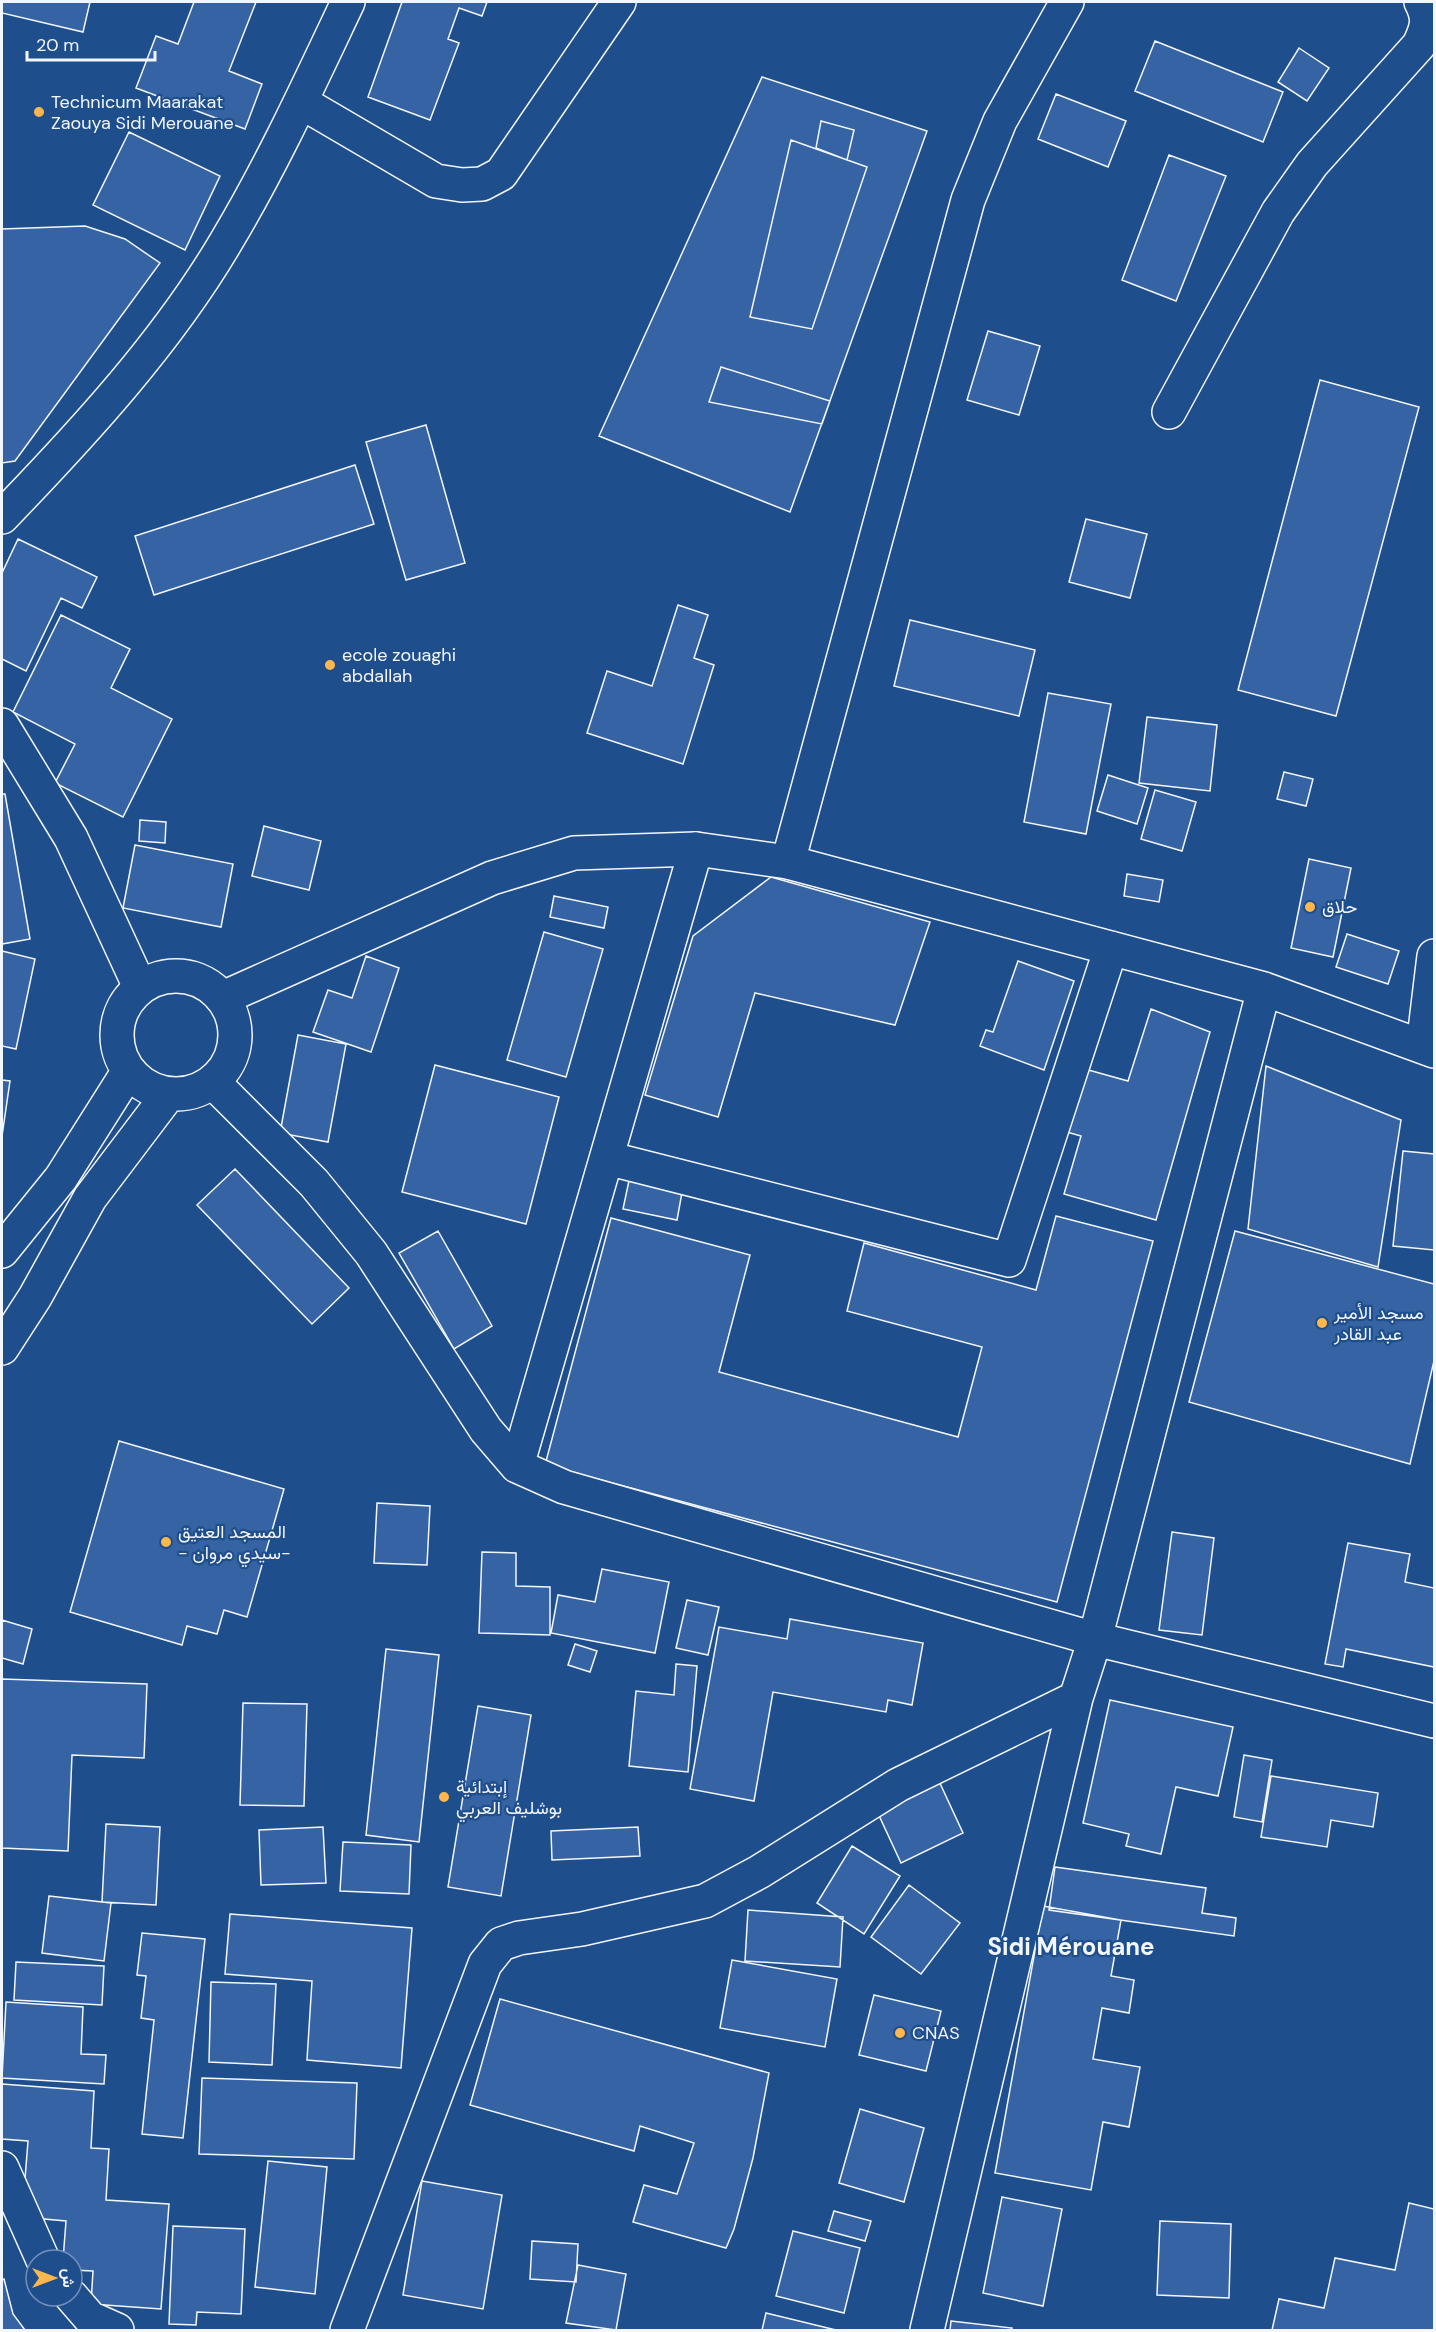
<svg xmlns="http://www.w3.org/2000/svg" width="1436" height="2332" font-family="'DM Sans',Vazirmatn,sans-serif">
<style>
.building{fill:#3563a3;stroke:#f2f6ff;stroke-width:1.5}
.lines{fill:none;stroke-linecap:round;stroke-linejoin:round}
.street-casing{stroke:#f2f6ff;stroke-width:36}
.secondary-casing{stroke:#f2f6ff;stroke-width:36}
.street{stroke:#1f4e8c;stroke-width:33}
.secondary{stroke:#1f4e8c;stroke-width:33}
.poi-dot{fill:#ffb74d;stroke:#1f4e8c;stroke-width:2}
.labels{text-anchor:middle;stroke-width:4.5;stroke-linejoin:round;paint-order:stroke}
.poi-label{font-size:18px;fill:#f2f6ff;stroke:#1f4e8c;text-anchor:start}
.district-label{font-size:24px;font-weight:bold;fill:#f2f6ff;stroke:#1f4e8c}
</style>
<rect width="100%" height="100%" fill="#1f4e8c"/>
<path class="building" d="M 2,2 L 90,2 L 83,32 L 2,13 Z
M 194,2 L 256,2 L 229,71 L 262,84 L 245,129 L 136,88 L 156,36 L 178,44 Z
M 402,2 L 487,2 L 482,16 L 459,8 L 448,39 L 459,43 L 430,120 L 368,97 Z
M 1155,41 L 1283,92 L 1263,142 L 1135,91 Z
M 1299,48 L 1329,68 L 1307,101 L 1278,82 Z
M 762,77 L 927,131 L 790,512 L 599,436 Z
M 1056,94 L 1126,121 L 1108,167 L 1038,139 Z
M 821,121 L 854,130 L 847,160 L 816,148 Z
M 129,132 L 220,176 L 185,250 L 93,205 Z
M 791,140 L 867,167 L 812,329 L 750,317 Z
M 1169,155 L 1226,176 L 1176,301 L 1122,280 Z
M 85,226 L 125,239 L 160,263 L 15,461 L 2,463 L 2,229 Z
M 988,331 L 1040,346 L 1019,415 L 967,400 Z
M 721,367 L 830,401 L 822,424 L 709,402 Z
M 1320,380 L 1419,407 L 1336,716 L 1238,690 Z
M 426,425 L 465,563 L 406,580 L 366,442 Z
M 355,465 L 374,524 L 154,595 L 135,536 Z
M 1086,519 L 1147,534 L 1130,598 L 1069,582 Z
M 18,539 L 97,577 L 82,608 L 61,598 L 26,671 L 2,659 L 2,573 Z
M 678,605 L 708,615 L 694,658 L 714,665 L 683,764 L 587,733 L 607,671 L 652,686 Z
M 61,615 L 130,649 L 111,688 L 172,719 L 123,817 L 55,783 L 75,744 L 13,712 Z
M 910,620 L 1035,650 L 1019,716 L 894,686 Z
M 1048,693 L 1111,704 L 1086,834 L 1024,822 Z
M 1147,717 L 1217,725 L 1210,791 L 1139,783 Z
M 1284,772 L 1313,779 L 1306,806 L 1277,799 Z
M 1108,775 L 1148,788 L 1137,824 L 1097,811 Z
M 1155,790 L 1196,802 L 1182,851 L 1141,839 Z
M 2,794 L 5,794 L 30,939 L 2,944 Z
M 140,820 L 166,822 L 165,843 L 139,841 Z
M 264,826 L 321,841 L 309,890 L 252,876 Z
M 135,845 L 233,864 L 221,927 L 123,908 Z
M 1309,859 L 1351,868 L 1333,957 L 1291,948 Z
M 1127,874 L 1163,880 L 1159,902 L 1124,896 Z
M 771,877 L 930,922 L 895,1025 L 755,993 L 718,1117 L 645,1095 L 693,936 Z
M 554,896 L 608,907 L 604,928 L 550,917 Z
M 544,932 L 603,949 L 566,1077 L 507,1060 Z
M 1347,934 L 1399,951 L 1388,984 L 1336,967 Z
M 2,951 L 35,959 L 16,1049 L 2,1046 Z
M 366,956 L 399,968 L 371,1052 L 313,1032 L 328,990 L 352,998 Z
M 1018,961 L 1074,981 L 1044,1070 L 980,1046 L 986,1030 L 993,1032 Z
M 1151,1009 L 1210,1032 L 1156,1220 L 1064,1194 L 1081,1136 L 1056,1129 L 1074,1066 L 1128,1081 Z
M 298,1035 L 346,1044 L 328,1142 L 280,1133 Z
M 435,1065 L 559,1097 L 526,1224 L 402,1192 Z
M 1266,1066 L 1401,1120 L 1378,1267 L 1248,1229 Z
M 2,1080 L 10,1081 L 2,1136 Z
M 1403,1151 L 1434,1154 L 1434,1250 L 1393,1246 Z
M 235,1169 L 349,1288 L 312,1324 L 197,1205 Z
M 630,1176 L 683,1187 L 677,1220 L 623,1209 Z
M 1056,1216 L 1153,1241 L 1057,1602 L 545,1465 L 611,1218 L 750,1255 L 719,1372 L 958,1437 L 982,1347 L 847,1311 L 864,1243 L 1036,1290 Z
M 438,1231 L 492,1326 L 454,1349 L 399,1253 Z
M 1235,1231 L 1434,1284 L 1434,1361 L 1410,1464 L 1189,1402 Z
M 119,1441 L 284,1489 L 247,1617 L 224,1610 L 217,1634 L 187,1626 L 182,1645 L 70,1612 Z
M 377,1503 L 430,1506 L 427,1565 L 374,1563 Z
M 1172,1532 L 1214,1538 L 1202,1635 L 1159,1630 Z
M 1348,1543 L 1410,1554 L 1405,1582 L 1434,1588 L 1434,1667 L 1346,1649 L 1343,1667 L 1325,1664 Z
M 482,1552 L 516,1553 L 516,1586 L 550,1587 L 550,1635 L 479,1633 Z
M 602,1569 L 669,1582 L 655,1653 L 551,1633 L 558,1595 L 595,1602 Z
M 687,1600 L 719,1607 L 708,1655 L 676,1648 Z
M 790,1619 L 923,1643 L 912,1705 L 888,1700 L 886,1712 L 773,1692 L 754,1801 L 690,1789 L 719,1627 L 787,1639 Z
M 2,1620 L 32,1629 L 23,1664 L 2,1658 Z
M 575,1644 L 597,1651 L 590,1672 L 568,1665 Z
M 386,1649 L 439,1655 L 419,1842 L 366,1835 Z
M 676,1664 L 697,1666 L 688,1772 L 629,1766 L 636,1691 L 674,1695 Z
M 2,1679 L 147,1684 L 144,1758 L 72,1755 L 68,1851 L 2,1848 Z
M 1110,1700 L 1233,1727 L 1218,1796 L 1176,1787 L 1161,1854 L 1126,1846 L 1129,1834 L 1083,1823 Z
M 243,1703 L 307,1704 L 304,1806 L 240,1805 Z
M 478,1706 L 531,1715 L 501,1896 L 448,1887 Z
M 1244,1755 L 1272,1760 L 1262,1822 L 1234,1817 Z
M 1271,1776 L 1378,1793 L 1373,1827 L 1331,1820 L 1327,1847 L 1261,1837 Z
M 938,1779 L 963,1833 L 901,1863 L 876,1809 Z
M 106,1824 L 160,1827 L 156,1905 L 102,1902 Z
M 323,1827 L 326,1883 L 261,1885 L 259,1830 Z
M 638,1827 L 640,1856 L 552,1860 L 551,1831 Z
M 343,1842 L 411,1845 L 409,1894 L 340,1891 Z
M 852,1846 L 900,1876 L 864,1934 L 817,1903 Z
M 1055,1867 L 1206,1888 L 1202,1913 L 1236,1918 L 1234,1936 L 1049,1910 Z
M 909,1885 L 960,1923 L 921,1974 L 871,1937 Z
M 49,1896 L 111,1903 L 104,1961 L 42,1953 Z
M 1043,1906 L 1121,1920 L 1111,1976 L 1134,1980 L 1129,2013 L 1102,2008 L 1093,2059 L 1140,2067 L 1129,2127 L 1103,2122 L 1091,2190 L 995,2173 Z
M 748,1910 L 843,1917 L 840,1967 L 745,1961 Z
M 230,1914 L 412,1928 L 401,2068 L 307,2060 L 312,1981 L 225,1974 Z
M 142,1933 L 205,1939 L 183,2138 L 142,2134 L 154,2020 L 141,2018 L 146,1976 L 137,1975 Z
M 732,1960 L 837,1979 L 825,2047 L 720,2028 Z
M 16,1962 L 104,1966 L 102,2005 L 14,2000 Z
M 211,1982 L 276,1984 L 272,2065 L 209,2062 Z
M 874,1995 L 941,2011 L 926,2071 L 859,2055 Z
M 500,1999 L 769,2073 L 753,2158 L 734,2229 L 726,2248 L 633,2222 L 644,2185 L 677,2194 L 694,2143 L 640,2126 L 634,2151 L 470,2105 Z
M 6,2002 L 83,2007 L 81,2054 L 106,2055 L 104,2084 L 2,2078 Z
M 202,2078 L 357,2083 L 354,2159 L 199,2154 Z
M 2,2084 L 94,2091 L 91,2148 L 109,2149 L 106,2200 L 169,2204 L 161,2309 L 91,2304 L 93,2271 L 72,2270 L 72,2260 L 63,2260 L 66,2221 L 22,2217 L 28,2141 L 2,2139 Z
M 860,2109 L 924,2128 L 904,2202 L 839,2183 Z
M 268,2161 L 327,2167 L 315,2294 L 255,2287 Z
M 422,2181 L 502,2195 L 483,2309 L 403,2295 Z
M 1002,2197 L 1062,2209 L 1043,2306 L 983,2293 Z
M 1409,2203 L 1434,2209 L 1434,2330 L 1272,2330 L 1279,2299 L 1324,2308 L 1335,2258 L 1395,2270 Z
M 834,2211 L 871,2221 L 865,2241 L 828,2231 Z
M 1160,2221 L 1231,2224 L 1229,2298 L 1157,2295 Z
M 173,2226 L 245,2229 L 241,2314 L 197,2312 L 196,2325 L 169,2324 Z
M 793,2231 L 860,2248 L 844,2313 L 776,2296 Z
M 532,2241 L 578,2244 L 576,2282 L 530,2279 Z
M 578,2265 L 626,2274 L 616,2330 L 566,2323 Z
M 4,2279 L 13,2314 L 25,2330 L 2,2330 L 2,2280 Z
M 766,2313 L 836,2330 L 762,2330 Z
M 951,2321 L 1012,2328 L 1011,2330 L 950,2330 Z"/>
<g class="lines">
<defs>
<path id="street" d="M 301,102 L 436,181 L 462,185 L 482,184 L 501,174 L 619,2
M 1169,412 L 1278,212 L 1312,164 L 1419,45 C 1427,28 1430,19 1421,2
M 2,517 C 83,433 168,341 227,240 C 273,163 310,82 348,2
M 2,725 L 71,838 L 140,987
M 788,862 L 1264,989 L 1434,1051
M 1423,1047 L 1434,956
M 213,1082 L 314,1183 L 371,1253 L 486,1430 L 517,1466 L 564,1487 L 1095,1639 L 1434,1721
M 607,1158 L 1009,1260 L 1111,948
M 517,1466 L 696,849
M 347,2330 L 485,1964 L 501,1944 L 519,1938 L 582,1929 L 705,1901 L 759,1872 L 898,1785 L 1076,1698
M 927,2330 L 1076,1698 L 1095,1639 L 1264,989"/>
<path id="secondary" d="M117 1035a59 59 0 1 1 118 0a59 59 0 1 1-118 0Z
M 223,998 L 492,878 L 574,853 L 696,849 L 788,862 L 968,200 L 1000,121 L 1067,2
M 2,1251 L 61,1178 L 128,1072
M 2,1348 L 35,1297 L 90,1198 L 168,1095
M 2,2168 L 43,2260
M 71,2296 L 90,2318 L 117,2330"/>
</defs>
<use href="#street" class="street-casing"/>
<use href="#secondary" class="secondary-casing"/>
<use href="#street" class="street"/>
<use href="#secondary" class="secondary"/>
</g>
<g class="poi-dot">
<circle cx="39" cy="112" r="6"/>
<circle cx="330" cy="665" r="6"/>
<circle cx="1310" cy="907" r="6"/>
<circle cx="1322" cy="1323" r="6"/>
<circle cx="166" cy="1542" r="6"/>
<circle cx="444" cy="1797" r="6"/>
<circle cx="900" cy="2033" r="6"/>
</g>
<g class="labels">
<g class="poi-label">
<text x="51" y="108">Technicum Maarakat<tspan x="51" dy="21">Zaouya Sidi Merouane</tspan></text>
<text x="342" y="661">ecole zouaghi<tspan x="342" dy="21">abdallah</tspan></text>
<text x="1322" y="913">حلاق</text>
<text x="1334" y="1319">مسجد الأمير<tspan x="1334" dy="21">عبد القادر</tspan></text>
<text x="178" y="1538">المسجد العتيق<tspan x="178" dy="21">- سيدي مروان-</tspan></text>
<text x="456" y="1793">إبتدائية<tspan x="456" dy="21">بوشليف العربي</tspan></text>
<text x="912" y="2039">CNAS</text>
</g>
<g class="district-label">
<text x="1071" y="1955">Sidi Mérouane</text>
</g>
</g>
<rect width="1436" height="2332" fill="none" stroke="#f2f6ff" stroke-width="6"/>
<g transform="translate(54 2278) rotate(90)"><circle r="28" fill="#1f4e8c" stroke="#7391ba" stroke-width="1.5"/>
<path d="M0-4.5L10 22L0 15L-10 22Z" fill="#ffb74d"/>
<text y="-9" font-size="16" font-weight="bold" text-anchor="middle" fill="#f2f6ff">ش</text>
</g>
<path d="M27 51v9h128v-9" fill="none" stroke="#f2f6ff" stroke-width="3"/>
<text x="36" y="51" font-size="18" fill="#f2f6ff" stroke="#1f4e8c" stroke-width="4.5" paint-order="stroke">20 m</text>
</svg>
